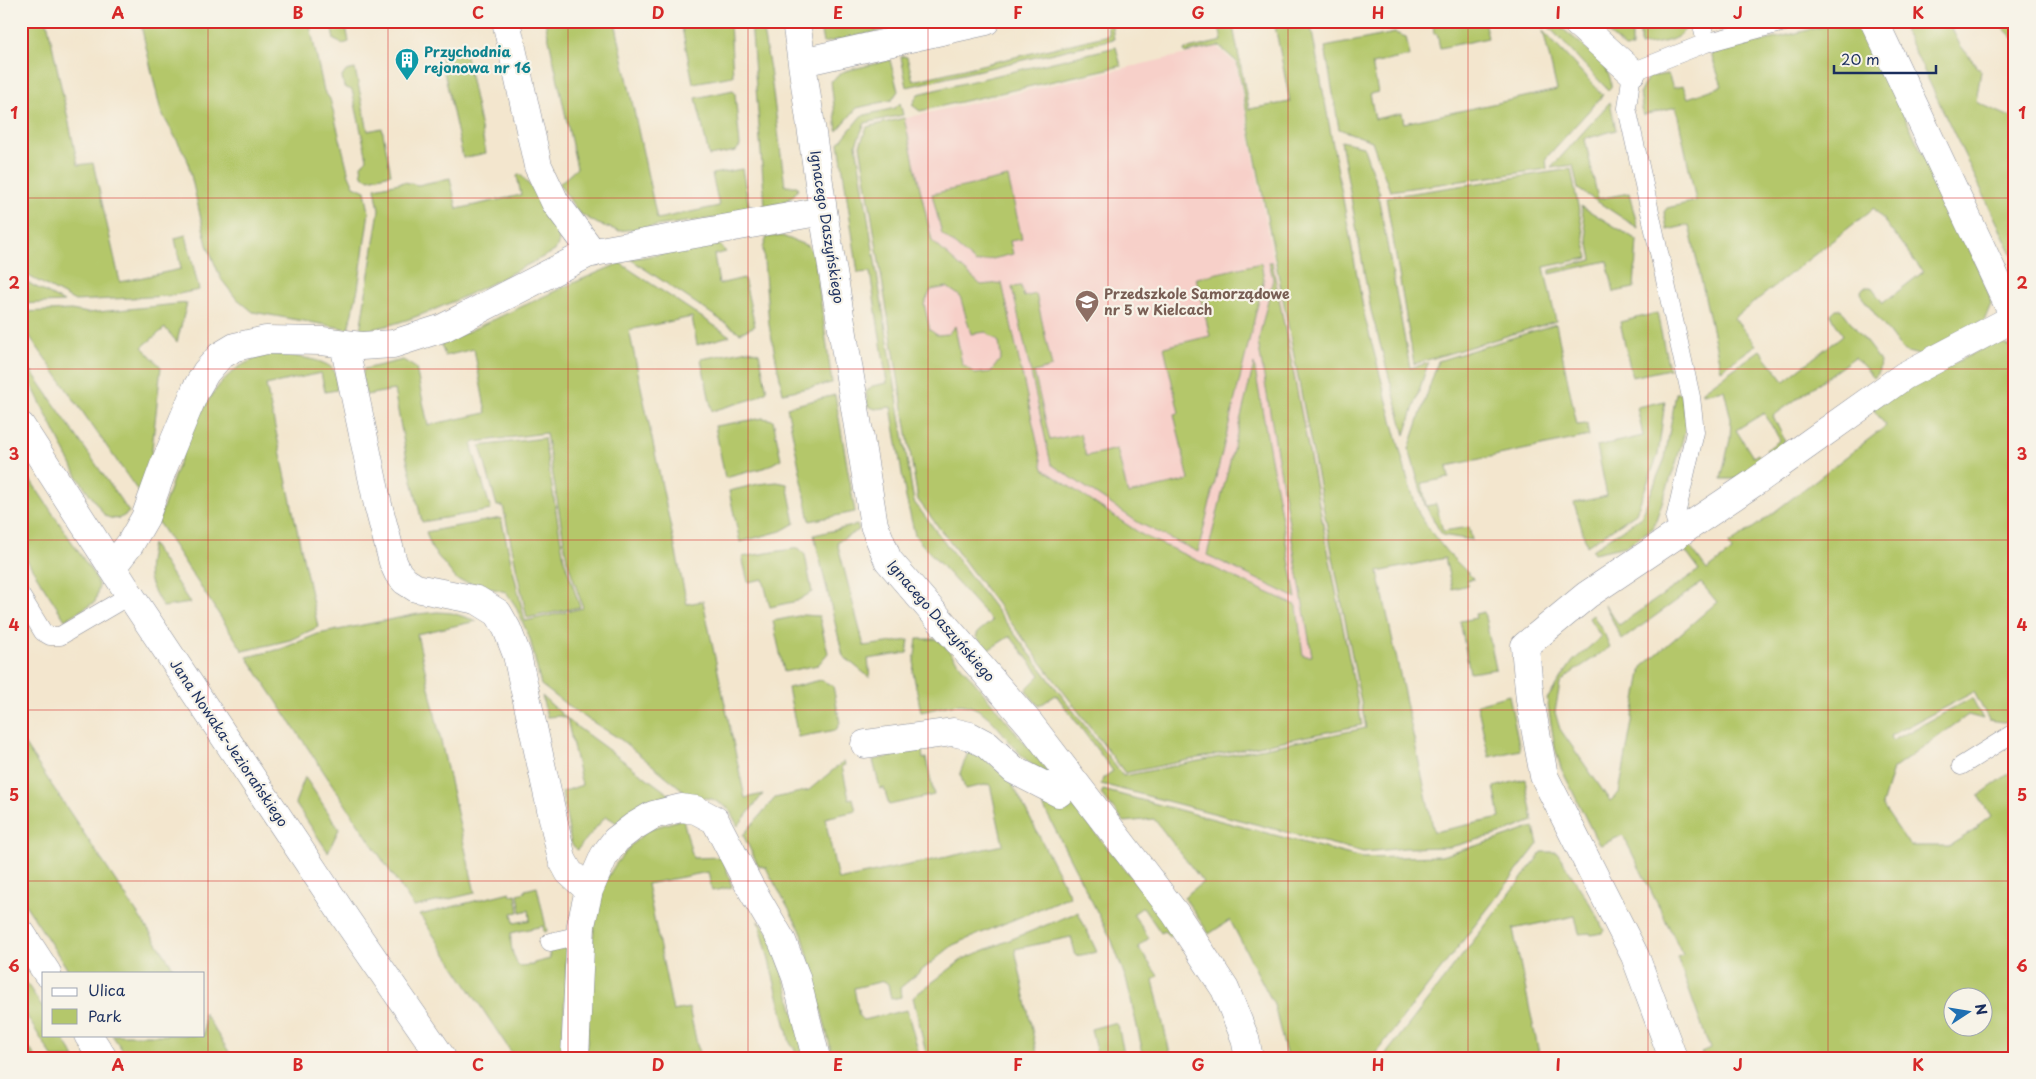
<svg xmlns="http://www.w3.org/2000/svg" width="2036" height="1079" font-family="'Playpen Sans',sans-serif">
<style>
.built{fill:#f7d0c9}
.green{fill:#b4c76b;stroke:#687b64;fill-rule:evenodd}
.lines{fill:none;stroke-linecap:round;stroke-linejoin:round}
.service-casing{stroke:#878a96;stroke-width:19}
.minor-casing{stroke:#878a96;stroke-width:29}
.tertiary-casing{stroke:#878a96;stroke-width:29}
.primary-casing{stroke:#878a96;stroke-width:29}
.service{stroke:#fff;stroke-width:18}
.minor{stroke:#fff;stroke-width:28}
.tertiary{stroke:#fff;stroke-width:28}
.primary{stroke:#fff;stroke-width:28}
.grid{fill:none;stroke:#d62828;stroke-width:1;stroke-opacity:0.55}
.labels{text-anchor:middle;stroke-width:4.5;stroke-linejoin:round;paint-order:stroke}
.culture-label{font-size:14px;font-weight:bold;fill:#0d838f;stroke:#f7f3e8;text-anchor:start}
.street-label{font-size:14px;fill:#1b2f5e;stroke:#f7f3e8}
.education-label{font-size:14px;font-weight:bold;fill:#785e54;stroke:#f7f3e8;text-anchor:start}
.neatline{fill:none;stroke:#d62828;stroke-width:2}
.grid-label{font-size:16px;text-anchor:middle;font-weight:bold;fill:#d62828}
</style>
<rect width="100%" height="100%" fill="#f7f3e8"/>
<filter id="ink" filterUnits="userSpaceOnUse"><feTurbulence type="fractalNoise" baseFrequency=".02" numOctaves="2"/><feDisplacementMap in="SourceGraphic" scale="10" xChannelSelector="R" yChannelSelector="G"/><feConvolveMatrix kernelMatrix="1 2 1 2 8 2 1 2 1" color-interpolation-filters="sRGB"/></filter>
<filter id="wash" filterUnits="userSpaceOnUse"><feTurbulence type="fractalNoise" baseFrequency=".0096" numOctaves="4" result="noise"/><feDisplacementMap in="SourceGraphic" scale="20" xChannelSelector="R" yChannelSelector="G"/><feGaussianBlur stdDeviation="1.12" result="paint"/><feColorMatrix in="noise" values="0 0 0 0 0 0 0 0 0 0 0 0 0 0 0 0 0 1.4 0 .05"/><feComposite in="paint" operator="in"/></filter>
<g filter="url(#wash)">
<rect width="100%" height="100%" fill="#f3e6ce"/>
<path class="built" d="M 1217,47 L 1236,64 L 1362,725 L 1125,773 L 918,500 L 860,145 L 867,127 Z"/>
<path class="green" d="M 21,21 L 47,21 L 78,165 L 93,163 L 120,282 L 181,269 L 175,238 L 186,235 L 199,290 L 168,296 L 75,301 L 21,272 Z
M 140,21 L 309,21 L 324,91 L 330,99 L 349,175 L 354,186 L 365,191 L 369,212 L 358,289 L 348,329 L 253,312 L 235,297 L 221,279 L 207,245 L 187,158 L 161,112 Z
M 337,21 L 345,21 L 349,42 L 343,44 L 334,40 L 332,30 L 338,26 Z
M 545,21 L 615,21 L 657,219 L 719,206 L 712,174 L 742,169 L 749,207 L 745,214 L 619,231 L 598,224 L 579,213 L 559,184 L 577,168 Z
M 712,21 L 730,22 L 733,76 L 693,83 L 682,28 Z
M 751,21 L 761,21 L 770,69 L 785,186 L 797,186 L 798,189 C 791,202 778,204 765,206 Z
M 819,21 L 839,21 L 841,28 L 879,21 L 880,31 L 823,43 Z
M 1106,21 L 1111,21 L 1114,39 L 907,87 L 901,57 L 903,56 L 907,57 L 913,81 L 1109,35 Z
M 1218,21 L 1232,21 L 1249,109 L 1290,102 L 1274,21 L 1310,21 L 1365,318 L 1409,484 L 1419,514 L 1431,532 L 1446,551 L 1474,579 L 1467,580 L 1468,585 L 1452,589 L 1445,558 L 1378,572 L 1434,832 L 1500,818 L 1494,787 L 1525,779 L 1533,821 L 1503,833 L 1450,847 L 1405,848 L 1363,852 L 1101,784 L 1103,778 L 1113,771 L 1056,695 L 1039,706 L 1026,691 L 1028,687 L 1040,675 L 1010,636 L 988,650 L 976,637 L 978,632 L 992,621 L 920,542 L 915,535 L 906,498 L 891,407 L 875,409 L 868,406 L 866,392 L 872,386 L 887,383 L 870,272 L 858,273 L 839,143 L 861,116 L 895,108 L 900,103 L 903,115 L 865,123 L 856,144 L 914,502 L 1123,776 L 1366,728 L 1237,62 L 1219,46 L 1185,53 L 1184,50 L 1222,41 Z
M 1448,21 L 1484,21 L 1488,38 L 1440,48 L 1437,34 L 1434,34 L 1433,25 Z
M 1539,21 L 1554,21 C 1570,37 1614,64 1611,87 L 1608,90 L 1548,26 Z
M 1595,21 L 1632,21 L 1632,47 L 1625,48 Z
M 1640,21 L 1688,21 C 1684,43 1659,42 1640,46 Z
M 1713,21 L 1746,21 L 1721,27 L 1718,27 Z
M 1845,21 L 1852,22 L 1861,27 L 1972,255 L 1989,294 L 1991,304 L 1984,321 L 1919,355 L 1904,351 L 1899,346 L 1862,297 L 1861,291 L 1864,287 L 1871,287 L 1883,303 L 1923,272 L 1874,208 L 1734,318 L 1756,345 L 1721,370 L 1689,225 L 1667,230 L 1664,212 L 1667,208 L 1696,201 L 1676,107 L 1643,115 L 1640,92 L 1648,77 L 1668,74 L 1673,88 L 1683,86 L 1688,98 L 1722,86 L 1711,54 Z
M 1900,21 L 1948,21 L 1960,45 L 1981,71 L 1976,102 L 2015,119 L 2015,260 Z
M 1999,21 L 2015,21 L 2015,40 L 2002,27 Z
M 1543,31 L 1603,95 L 1546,158 L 1547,169 L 1390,191 L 1372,141 L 1339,129 L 1325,47 L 1395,33 L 1406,37 L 1410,56 L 1372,64 L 1378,92 L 1370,94 L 1375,119 L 1402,113 L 1404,123 L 1557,90 Z
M 1116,47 L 1121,66 L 920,111 L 912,105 L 918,94 Z
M 458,49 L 466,56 L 486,153 L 463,158 L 440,53 Z
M 890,60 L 898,91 L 892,100 L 857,108 L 837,131 L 831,81 L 845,71 Z
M 355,69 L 368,131 L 382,128 L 391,174 L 369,179 L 362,176 L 361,165 L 367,159 L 352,90 L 344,87 L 342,77 L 346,71 Z
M 733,90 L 735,94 L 740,146 L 736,151 L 709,156 L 696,98 Z
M 1610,102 L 1616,130 L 1585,139 L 1598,199 L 1629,193 L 1638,228 L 1578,189 L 1573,165 L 1551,168 Z
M 904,118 L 932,241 L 981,285 L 1002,283 L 1043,469 L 1144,536 L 1297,606 L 1303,656 L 1312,656 L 1258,342 L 1273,279 L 1269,262 L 1272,262 L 1362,725 L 1125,773 L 918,500 L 860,145 L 867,127 ZM 947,287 L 960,296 L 971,334 L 986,332 L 999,342 L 1001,358 L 991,372 L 975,374 L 962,364 L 955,326 L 948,334 L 937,335 L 930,330 L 924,304 L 931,290 Z
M 1341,141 L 1363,146 L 1380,194 L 1378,195 L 1410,368 L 1428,363 L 1405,435 L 1371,311 Z
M 1571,169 L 1588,258 L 1544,267 L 1556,321 L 1414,364 L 1386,197 Z
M 520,174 C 531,187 557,216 559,231 C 561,238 558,244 555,251 C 498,279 423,323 360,331 L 379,210 L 375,188 L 404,182 L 418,185 L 450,178 L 457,209 L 521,195 L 517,176 Z
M 1008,177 L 1022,239 L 1010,241 L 1013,254 L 976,263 L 942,234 L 932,194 Z
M 1581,206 L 1637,240 L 1634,288 L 1614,292 L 1607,261 L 1550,274 L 1550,270 L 1592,260 Z
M 782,236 L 808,246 L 814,253 L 832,383 L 783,393 L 769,325 L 763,248 L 767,237 Z
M 720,245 L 726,252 L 714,255 L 719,284 L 744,278 L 755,326 L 740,333 L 630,259 Z
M 620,263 L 730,336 L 697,345 L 692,317 L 629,330 L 687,604 L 703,601 L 745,798 L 763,794 L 738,826 L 728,808 L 712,799 L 689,795 L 620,739 L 575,711 L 541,685 L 530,639 L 515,605 L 506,592 L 457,580 L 432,549 L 426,532 L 501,518 L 525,621 L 583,608 L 567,560 L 546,433 L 475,442 L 472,445 L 473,451 L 491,510 L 422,522 L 407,459 L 394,390 L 366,395 L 362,376 L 364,369 L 403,360 L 416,368 L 428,425 L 486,413 L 474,349 L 445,356 L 441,344 L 564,287 Z
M 1261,263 L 1264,279 L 1198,552 L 1139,523 L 1051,464 L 1012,287 L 1021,286 L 1024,297 L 1036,294 L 1052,367 L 1034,372 L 1050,440 L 1080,434 L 1086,456 L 1117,449 L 1128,494 L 1189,480 L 1174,414 L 1179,413 L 1164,347 L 1210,336 L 1196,278 Z
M 21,279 L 64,302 L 21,304 Z
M 187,303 L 177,342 L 165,328 L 142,347 L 161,367 L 151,458 L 149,471 L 140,494 L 21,324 L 21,312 L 71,310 L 88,313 Z
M 1836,309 L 1840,309 L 1844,313 L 1876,355 L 1880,362 L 1878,374 L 1874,378 L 1855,357 L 1773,416 L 1785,441 L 1780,445 L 1781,447 L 1770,455 L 1766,450 L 1780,440 L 1764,413 L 1736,430 L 1753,457 L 1758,454 L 1764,462 L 1739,479 L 1721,479 L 1730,439 L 1731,419 L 1724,390 L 1703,394 L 1703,391 L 1760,350 L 1784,381 L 1843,335 L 1832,318 L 1831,314 Z
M 1657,313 L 1669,369 L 1632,377 L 1620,322 Z
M 1556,324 L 1577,425 L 1587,424 L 1589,436 L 1447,466 L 1449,478 L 1422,483 L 1426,506 L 1436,504 L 1443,531 L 1469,527 L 1472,540 L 1442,535 L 1425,505 L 1409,449 L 1438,361 Z
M 2000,342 L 2015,349 L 2015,721 L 2004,722 L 1989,720 L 1974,692 L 1890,736 L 1892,741 L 1972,698 L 1983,719 L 1968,715 L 1893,769 L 1882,805 L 1910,846 L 1949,846 L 1978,828 L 1978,826 L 1991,816 L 1978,796 L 2014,770 L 2015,766 L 2015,1058 L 1703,1058 L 1701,1053 L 1710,1049 L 1677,957 L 1683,955 L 1623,835 L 1601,845 L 1598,843 L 1561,768 L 1555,748 L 1547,699 L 1573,661 L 1601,637 L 1589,618 L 1593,615 L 1605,635 L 1610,647 L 1570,674 L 1560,684 L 1555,712 L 1560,729 L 1610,801 L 1619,793 L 1642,667 L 1717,602 L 1701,583 L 1622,640 L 1605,605 L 1619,625 L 1699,570 L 1683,548 L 1688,544 L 1707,570 L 1732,551 L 1729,544 L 1760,523 L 1886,426 L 1873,409 L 1898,392 L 1992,344 ZM 1954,996 L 1984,996 L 1984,1026 L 1954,1026 Z
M 749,350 L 759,353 L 767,391 L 753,399 L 712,411 L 701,359 Z
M 271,354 C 284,355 328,358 334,371 C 336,376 336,384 337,390 L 325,392 L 321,373 L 266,385 L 318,627 L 290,640 L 243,651 L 158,522 C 175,477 196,398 236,369 C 246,362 259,357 271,354 Z
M 1254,364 L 1296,598 L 1207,555 Z
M 30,369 L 129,512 C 121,519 115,521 105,516 L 77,476 L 24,370 Z
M 1676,393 L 1680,393 L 1687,424 L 1676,463 L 1653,528 L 1626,546 L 1594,553 L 1592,550 L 1641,517 L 1665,458 Z
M 835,395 L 855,512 L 810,521 L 787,407 Z
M 1665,401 L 1658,455 L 1636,513 L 1587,546 L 1574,503 L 1607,496 L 1597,446 L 1643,436 L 1637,407 Z
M 763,418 L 773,420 L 781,459 L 767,467 L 725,478 L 715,426 Z
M 544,438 L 564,559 L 580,607 L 527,618 L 503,506 L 497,506 L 480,446 Z
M 21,466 L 94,575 L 99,586 L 95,602 L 65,620 L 21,551 Z
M 777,482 L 787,484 L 795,523 L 781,531 L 740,542 L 729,491 L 758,484 Z
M 857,525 L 859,530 L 837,542 L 864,646 L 909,640 L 907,653 L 868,659 L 870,678 L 843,656 L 814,535 Z
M 152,544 L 190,603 L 163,607 C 146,578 146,576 152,544 Z
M 799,548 L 805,555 L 812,592 L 797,601 L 770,607 L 763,579 L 748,582 L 742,557 Z
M 437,612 L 452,613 L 477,621 L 417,634 L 475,893 L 414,907 L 247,657 L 281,649 L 318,634 L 418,614 Z
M 1484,612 L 1496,669 L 1470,673 L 1460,621 L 1476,618 L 1475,614 Z
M 803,615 L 819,616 L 828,653 L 818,665 L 784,672 L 773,621 Z
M 917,639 L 936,639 L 943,644 L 1051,775 C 1012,762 1001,713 966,705 C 953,702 934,710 921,712 L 913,672 Z
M 821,680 L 833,686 L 840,723 L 836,730 L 798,737 L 788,688 Z
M 1509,695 L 1520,750 L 1489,757 L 1477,704 Z
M 542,696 L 573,724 L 670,795 L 641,803 L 617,823 L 606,816 L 577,850 L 571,843 L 562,792 L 582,785 L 567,719 L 560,716 L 547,717 Z
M 21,739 L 177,973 L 70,973 L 21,898 Z
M 971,745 L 1009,781 L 1016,791 L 1070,896 L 953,945 L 900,988 L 901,997 L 891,999 L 888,984 L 884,981 L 854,988 L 859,1016 L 863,1020 L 907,1010 L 920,1058 L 833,1058 L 812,973 L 806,970 L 804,965 L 809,960 L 802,933 L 766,868 L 758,865 L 743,835 L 775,798 L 809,790 L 844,761 L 845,765 L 842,766 L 849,799 L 853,798 L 856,811 L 825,818 L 838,880 L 1003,845 L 990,784 L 965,789 L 960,773 Z
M 922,750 L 923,759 L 926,758 L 934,795 L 889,805 L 884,788 L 880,789 L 873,760 Z
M 305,777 L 339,829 L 328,852 L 295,803 Z
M 1103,790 L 1362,858 L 1441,856 L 1499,839 L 1534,827 L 1538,844 L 1372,1058 L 1287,1058 L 1274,1005 L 1230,920 L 1209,934 L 1184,897 L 1203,882 L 1154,819 L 1124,822 L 1101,794 Z
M 1038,796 L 1070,804 L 1075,808 L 1145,894 L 1174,934 L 1169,937 L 1165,931 L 1161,933 L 1143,907 L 1133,914 L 1149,938 L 1138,947 L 1158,976 L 1153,980 L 1171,1058 L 1144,1058 L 1127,982 L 1112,941 Z
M 683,819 L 693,858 L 723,857 L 732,887 L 712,891 L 708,872 L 647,884 L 673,1011 L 689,1008 L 700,1058 L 586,1058 L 592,946 L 598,893 L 615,865 L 631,845 L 649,829 Z
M 1542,852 L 1557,852 L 1597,915 L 1604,931 L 1602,933 L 1591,935 L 1590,933 L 1579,934 L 1575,916 L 1513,929 L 1540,1058 L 1383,1058 Z
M 537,887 L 547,931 L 544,932 L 543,926 L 511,933 C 510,943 512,957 519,966 L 533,965 L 534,963 L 550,959 L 549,948 L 567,946 L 562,1058 L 515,1058 L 420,915 L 510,892 L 511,895 L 516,894 L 519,912 L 512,913 L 514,923 L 530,920 L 529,910 L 521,912 L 518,894 L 525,892 L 525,890 Z
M 1078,912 L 1097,952 L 1076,956 L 1071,937 L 1015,949 L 1038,1058 L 927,1058 L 913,997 L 963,959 Z
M 759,921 L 772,937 L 807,1058 L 801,1058 L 790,1043 Z
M 21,975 L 44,1009 L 44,1035 L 61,1035 L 75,1058 L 53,1058 L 21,1007 Z
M 204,1013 L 233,1058 L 128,1058 L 112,1035 L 204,1035 Z
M 1113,1023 L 1118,1025 L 1125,1058 L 1098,1058 L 1091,1029 Z
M 21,1035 L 36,1058 L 21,1058 Z"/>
</g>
<g filter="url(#ink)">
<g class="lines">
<defs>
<path id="service" d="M 1701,21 L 1706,43
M 1681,531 L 1675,519 L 1695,432 L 1691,397 L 1627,108 L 1632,72 L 1706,43 L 1788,21
M 21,596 L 43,632 L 50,636 L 60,636 L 130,595
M 1961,766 L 2015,732
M 550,942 L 581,935"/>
<path id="minor" d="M 506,21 L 538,166 L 555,202 L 593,253
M 796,21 L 823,211 L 874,525 L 888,560 L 1030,724 L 1175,913 L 1225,989 L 1245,1038 L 1249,1058
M 1575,21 L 1632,72
M 1874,21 L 2015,319
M 802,62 L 986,21
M 344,344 L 378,505 L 393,562 L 398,573 L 405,581 L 416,588 L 477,600 L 498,613 L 507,629 L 517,655 L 562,859 L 569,872 L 589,890
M 112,567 L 130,544 L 145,518 L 163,468 L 196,389 L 206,372 L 220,356 L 235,347 L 266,340 L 322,341 L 361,346 L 393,344 L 443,328 L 589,253 L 823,211
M 865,744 L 953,732 L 970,736 L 987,745 L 1014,770 L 1059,793 L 1073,780
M 575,1058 L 581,925 L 589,890 L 604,856 L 616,840 L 633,827 L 653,815 L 681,808 L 696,810 L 715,820 L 749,885 L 782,941 L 796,977 L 816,1058
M 1673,1058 L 1635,956 L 1544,776 L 1530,700 L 1525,646 L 1587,595 L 1755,482 L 1904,376 L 2014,318"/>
<path id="tertiary" d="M 21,426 L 130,595 L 348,922 L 442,1058"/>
<path id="primary" d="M 21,933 L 47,973
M 88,1035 L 103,1058"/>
</defs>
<use href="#service" class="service-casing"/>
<use href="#minor" class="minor-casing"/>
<use href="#tertiary" class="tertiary-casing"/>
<use href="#primary" class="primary-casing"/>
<use href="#service" class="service"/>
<use href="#minor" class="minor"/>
<use href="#tertiary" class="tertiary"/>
<use href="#primary" class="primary"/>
</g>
</g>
<path class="grid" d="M 208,21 L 208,1058M 388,21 L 388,1058M 568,21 L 568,1058M 748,21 L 748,1058M 928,21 L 928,1058M 1108,21 L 1108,1058M 1288,21 L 1288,1058M 1468,21 L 1468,1058M 1648,21 L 1648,1058M 1828,21 L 1828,1058M 21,198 L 2015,198M 21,369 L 2015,369M 21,540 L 2015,540M 21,710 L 2015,710M 21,881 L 2015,881"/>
<defs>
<symbol id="building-pin" viewBox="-11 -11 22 30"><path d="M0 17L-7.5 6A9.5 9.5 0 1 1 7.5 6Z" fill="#0f9aa8" stroke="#f7f3e8"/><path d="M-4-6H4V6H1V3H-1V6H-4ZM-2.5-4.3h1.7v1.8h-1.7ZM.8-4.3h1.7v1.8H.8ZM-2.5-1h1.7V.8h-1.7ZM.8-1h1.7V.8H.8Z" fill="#fff"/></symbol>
<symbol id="school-pin" viewBox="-11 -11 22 30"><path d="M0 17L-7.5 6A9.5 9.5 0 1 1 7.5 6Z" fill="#8d6e63" stroke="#f7f3e8"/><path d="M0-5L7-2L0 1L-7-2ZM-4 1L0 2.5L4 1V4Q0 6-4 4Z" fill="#fff"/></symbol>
</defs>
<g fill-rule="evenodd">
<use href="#building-pin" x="393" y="46" width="28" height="38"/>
<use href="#school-pin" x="1073" y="288" width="28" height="38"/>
</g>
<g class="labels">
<g class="culture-label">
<text x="424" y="57">Przychodnia<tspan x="424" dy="16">rejonowa nr 16</tspan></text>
</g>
<g class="street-label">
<text transform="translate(827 227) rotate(81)" y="5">Ignacego Daszyńskiego</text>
<text transform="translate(941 621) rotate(49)" y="5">Ignacego Daszyńskiego</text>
<text transform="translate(229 743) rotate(56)" y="5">Jana Nowaka-Jeziorańskiego</text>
</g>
<g class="education-label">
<text x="1104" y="299">Przedszkole Samorządowe<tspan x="1104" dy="16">nr 5 w Kielcach</tspan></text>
</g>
</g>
<rect width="2036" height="1079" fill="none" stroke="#f7f3e8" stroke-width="55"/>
<rect x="42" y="972" width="162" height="65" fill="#f7f3e8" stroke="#9fa5b1"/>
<rect x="52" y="988" width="25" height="8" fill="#ffffff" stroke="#9fa5b1"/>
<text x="88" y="996" font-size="15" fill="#1b2f5e">Ulica</text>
<rect x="52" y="1009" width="25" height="15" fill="#b4c76b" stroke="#9fa5b1"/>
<text x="88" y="1022" font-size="15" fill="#1b2f5e">Park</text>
<g transform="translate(1968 1012) rotate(78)"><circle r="24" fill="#f7f3e8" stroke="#9fa5b1"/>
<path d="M0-4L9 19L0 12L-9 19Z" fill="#1f6fb2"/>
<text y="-8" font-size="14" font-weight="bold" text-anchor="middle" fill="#1b2f5e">N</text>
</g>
<path d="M1834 65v8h102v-8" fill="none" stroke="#1b2f5e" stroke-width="2.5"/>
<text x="1841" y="65" font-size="15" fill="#1b2f5e" stroke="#f7f3e8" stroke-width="4" paint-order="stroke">20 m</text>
<rect x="28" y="28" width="1980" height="1024" class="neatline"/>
<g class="grid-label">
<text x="118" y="19">A</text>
<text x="298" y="19">B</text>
<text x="478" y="19">C</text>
<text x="658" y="19">D</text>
<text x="838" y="19">E</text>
<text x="1018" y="19">F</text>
<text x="1198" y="19">G</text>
<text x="1378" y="19">H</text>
<text x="1558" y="19">I</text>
<text x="1738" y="19">J</text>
<text x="1918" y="19">K</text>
<text x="14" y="119">1</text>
<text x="2022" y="119">1</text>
<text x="14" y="289">2</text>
<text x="2022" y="289">2</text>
<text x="14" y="460">3</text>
<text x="2022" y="460">3</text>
<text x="14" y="631">4</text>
<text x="2022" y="631">4</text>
<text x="14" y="801">5</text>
<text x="2022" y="801">5</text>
<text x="14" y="972">6</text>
<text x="2022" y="972">6</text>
<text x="118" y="1071">A</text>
<text x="298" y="1071">B</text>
<text x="478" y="1071">C</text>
<text x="658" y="1071">D</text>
<text x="838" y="1071">E</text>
<text x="1018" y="1071">F</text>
<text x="1198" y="1071">G</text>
<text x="1378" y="1071">H</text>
<text x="1558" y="1071">I</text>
<text x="1738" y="1071">J</text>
<text x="1918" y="1071">K</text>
</g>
</svg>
